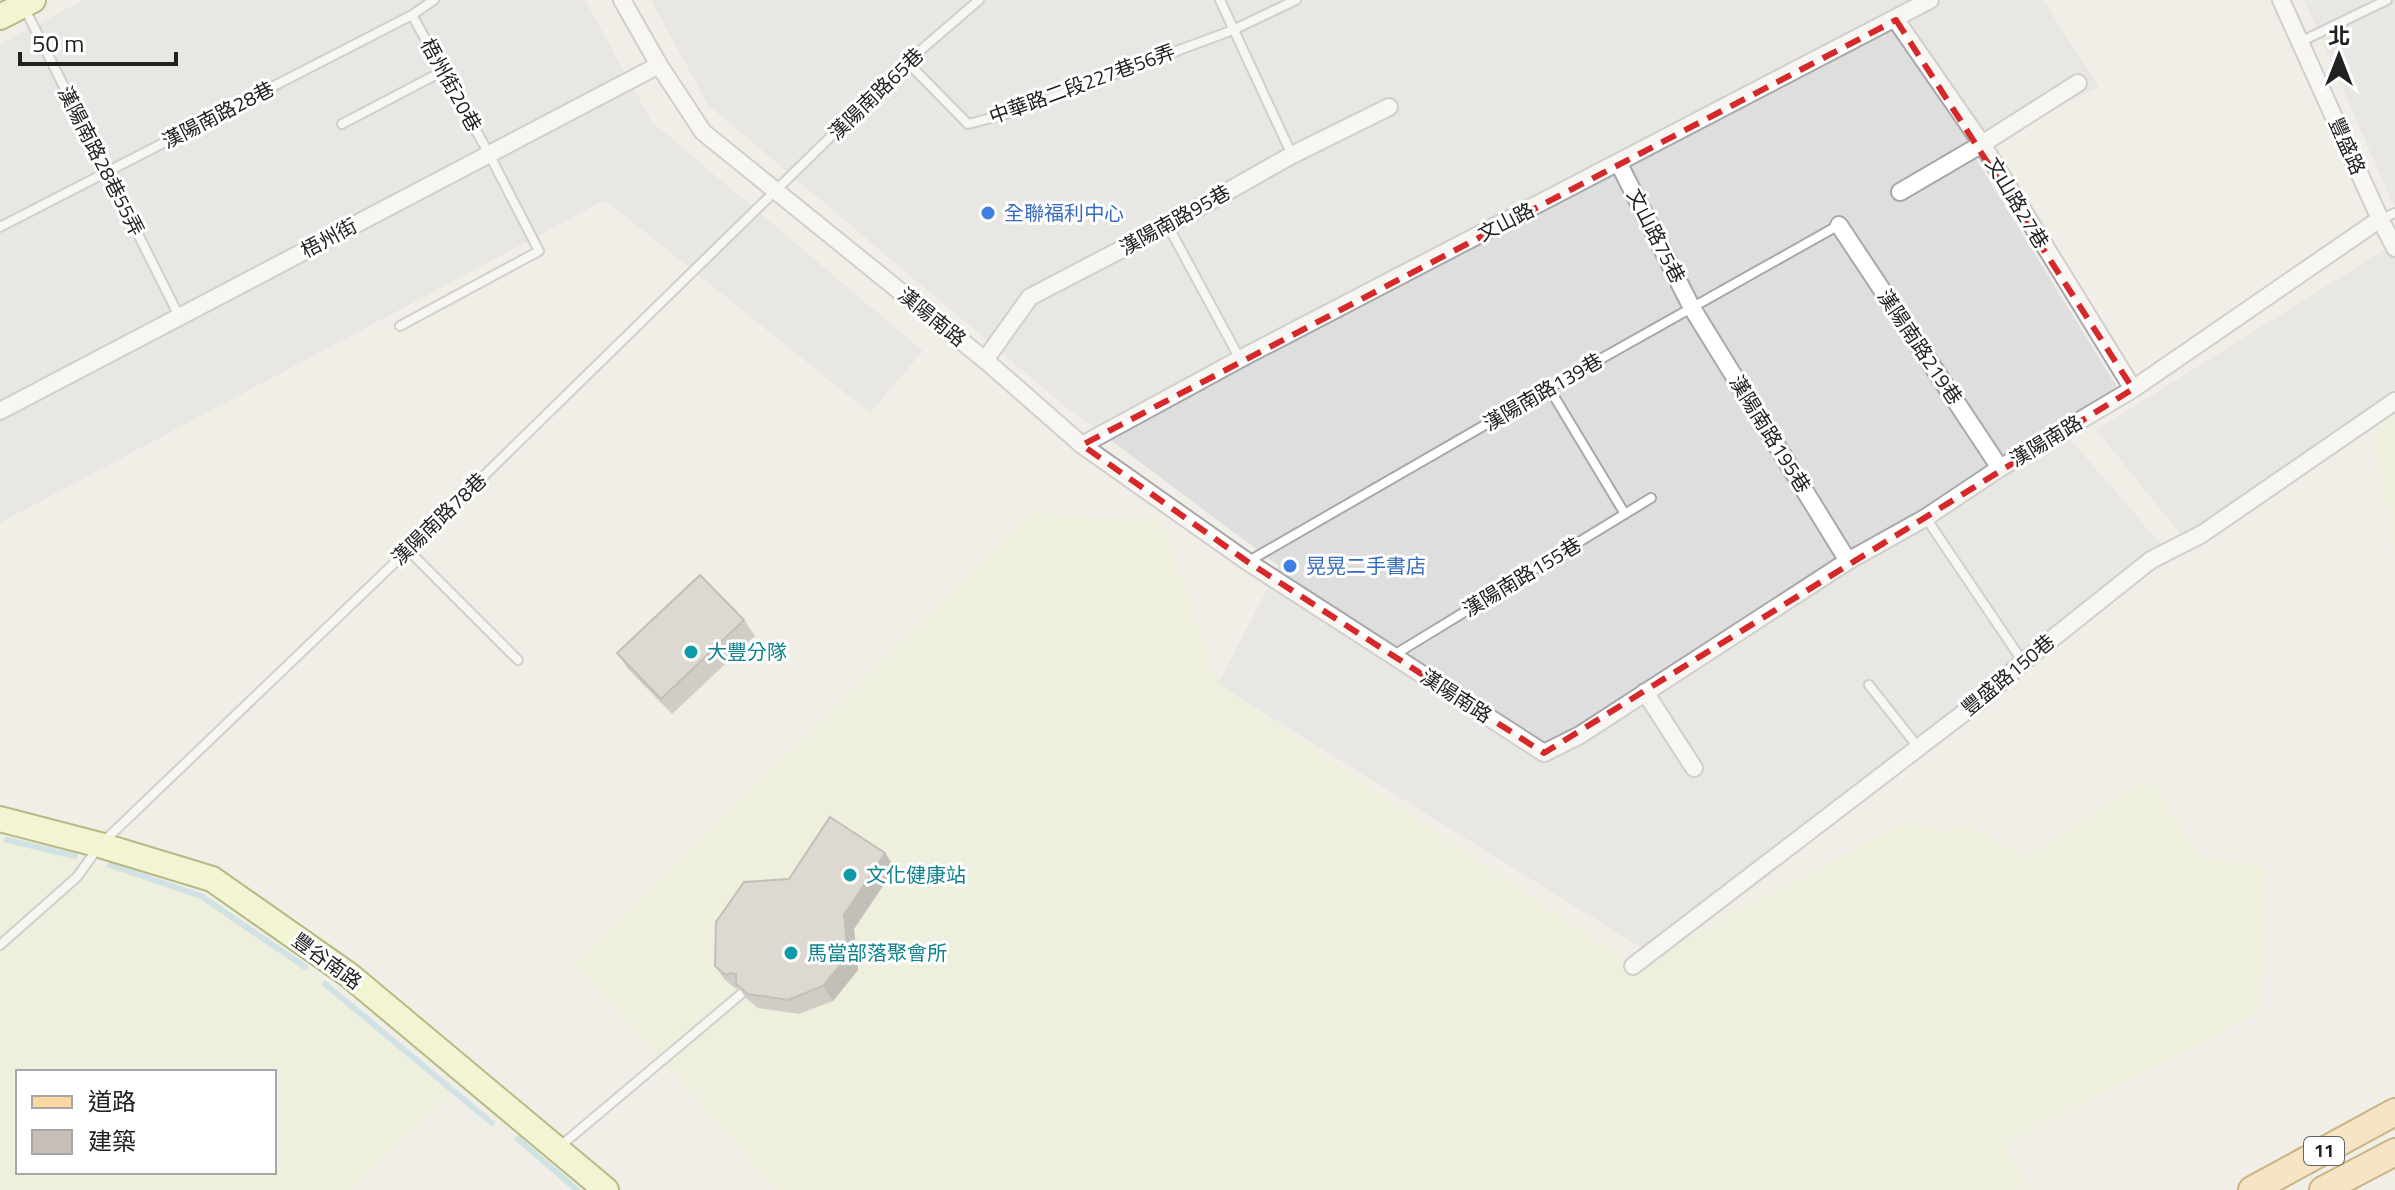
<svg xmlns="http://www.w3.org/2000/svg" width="2395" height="1190" font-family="'Titillium Web','Noto Sans TC',sans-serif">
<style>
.residential{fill:#dfdede}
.farmland{fill:#edf0d3;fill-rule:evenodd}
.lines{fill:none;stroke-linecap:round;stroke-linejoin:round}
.stream{stroke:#a8d2df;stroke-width:6}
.lane-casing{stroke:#a8a8a8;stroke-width:12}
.street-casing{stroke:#a8a8a8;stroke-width:20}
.secondary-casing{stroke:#6d7d04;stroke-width:28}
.primary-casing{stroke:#9e6d00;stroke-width:30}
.lane{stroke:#fff;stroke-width:8}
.street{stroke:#fff;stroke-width:16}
.secondary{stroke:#f6fbbd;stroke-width:24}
.primary{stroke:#fdd7a1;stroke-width:26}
.wall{fill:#aaa39d}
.shaded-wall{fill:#8b8580}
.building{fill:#c6beb7;stroke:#8b8580;stroke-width:2}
.marked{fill:none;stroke:#d62828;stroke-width:6;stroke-dasharray:16 10;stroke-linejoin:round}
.shop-dot{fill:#3f7fe0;stroke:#fff;stroke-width:3}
.culture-dot{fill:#0f9aa8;stroke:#fff;stroke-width:3}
.labels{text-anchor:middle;stroke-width:6;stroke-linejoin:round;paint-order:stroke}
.shield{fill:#fff;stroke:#646464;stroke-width:2}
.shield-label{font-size:18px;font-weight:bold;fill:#212121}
.street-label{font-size:20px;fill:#212121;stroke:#fff}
.shop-label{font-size:20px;fill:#366cbe;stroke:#fff;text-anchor:start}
.culture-label{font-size:20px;fill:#0d838f;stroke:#fff;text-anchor:start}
</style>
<rect width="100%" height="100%" fill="#f1eee8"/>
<path class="residential" d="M 84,0 L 585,0 L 652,122 L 923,351 L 870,413 L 605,200 L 0,523 L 0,44 Z
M 651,0 L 2043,0 L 2099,87 L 1970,149 L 2117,387 L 2059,426 L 2166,550 L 1648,952 L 1218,684 L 1279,566 L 1061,403 L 708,105 Z
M 2304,0 L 2395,0 L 2395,209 Z
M 2395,243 L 2395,391 L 2184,538 L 2096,430 Z"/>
<path class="farmland" d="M 2395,401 L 2395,554 L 2371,418 Z
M 1032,512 L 1161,522 L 1218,684 L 1633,966 L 1909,821 L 1943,832 L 1968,825 L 2025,857 L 2150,777 L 2198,855 L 2268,868 L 2260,1012 L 2005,1145 L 2030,1190 L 773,1190 L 741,1148 L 575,964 Z
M 0,838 L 75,856 L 87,863 L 110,865 L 201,896 L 305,967 L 454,1092 L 347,1190 L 0,1190 ZM 18,1072 L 274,1072 L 274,1172 L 18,1172 Z"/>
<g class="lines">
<path class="stream" d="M 7,840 L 75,856
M 110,865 L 201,896 L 305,967
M 325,984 L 492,1123
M 518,1139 L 577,1190"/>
<defs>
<path id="lane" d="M 1220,0 L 1292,155
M 24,7 L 179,316
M 2300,42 L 2387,0
M 907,62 L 968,124 L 1010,113 L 1233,30 L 1296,0
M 342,124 L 443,71
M 2381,219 L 2395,213
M 1168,226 L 1240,359
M 0,227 L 412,15 L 434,0
M 400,326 L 539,251 L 489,154 L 412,15
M 1549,388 L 1625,514
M 1926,518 L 2023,662
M 408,550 L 518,660
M 1249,561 L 1549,388 L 1839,225
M 1394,655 L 1651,498
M 1869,685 L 1918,747
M 0,945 L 77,877 L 100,845 L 408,550 L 907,62 L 979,0
M 558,1148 L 741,994"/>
<path id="street" d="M 622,0 L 659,65 L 703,132 L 985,360 L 1082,445 L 1248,562 L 1544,753 L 1580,735 L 1848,561 L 1925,518 L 2000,468 L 2133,389 L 2380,219
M 2281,0 L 2380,219 L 2395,248
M 1896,20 L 1982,144 L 2133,389
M 1619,164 L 1692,308 L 1848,561
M 1900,192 L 1982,144 L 2078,83
M 1839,225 L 2000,468
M 985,360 L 1030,297 L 1168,225 L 1292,155 L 1389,107
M 0,411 L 659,65
M 1082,445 L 1240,359 L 1930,0
M 1645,692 L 1694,768
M 1633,966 L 1982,699 L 2023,662 L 2151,560 L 2202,534 L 2395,401"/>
<path id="secondary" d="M 0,17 L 33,0
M 0,819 L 100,845 L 212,879 L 349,975 L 606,1190"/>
<path id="primary" d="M 2252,1190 L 2395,1112
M 2323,1190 L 2395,1152"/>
</defs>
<use href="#lane" class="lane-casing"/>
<use href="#street" class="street-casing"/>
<use href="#secondary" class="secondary-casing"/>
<use href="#primary" class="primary-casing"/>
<use href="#lane" class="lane"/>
<use href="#street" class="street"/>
<use href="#secondary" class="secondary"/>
<use href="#primary" class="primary"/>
</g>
<path class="wall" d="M 744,620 L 755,636 L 672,714 L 628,669 L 617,653 Z
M 885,853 L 895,868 L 854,929 L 858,970 L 833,1001 L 799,1014 L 758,1008 L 746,998 L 739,988 L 736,989 L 725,980 L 715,966 L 789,879 Z"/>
<path class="shaded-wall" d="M 885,853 L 895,868 L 854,929 L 858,970 L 833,1001 L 823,986 L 844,915 Z"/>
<path class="building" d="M 700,575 L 744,620 L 661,699 L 617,653 Z
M 830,817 L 885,853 L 844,915 L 848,956 L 823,986 L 788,1000 L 748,994 L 736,984 L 736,974 L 730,973 L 726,975 L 715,966 L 716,922 L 744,882 L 789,879 Z"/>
<path d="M0 0H2395V1190H0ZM 1896,20 L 2133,389 L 1544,753 L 1248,562 L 1082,445 Z" fill="#f1eee8" fill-opacity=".55" fill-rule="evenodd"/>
<path class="marked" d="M 1896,20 L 2133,389 L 1544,753 L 1248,562 L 1082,445 Z"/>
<g class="shop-dot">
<circle cx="988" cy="213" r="8"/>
<circle cx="1290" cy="566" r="8"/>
</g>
<g class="culture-dot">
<circle cx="691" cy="652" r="8"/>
<circle cx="850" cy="875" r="8"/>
<circle cx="791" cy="953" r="8"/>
</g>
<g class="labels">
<rect class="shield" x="2304" y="1137" width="40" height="28" rx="6"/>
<g class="shield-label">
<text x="2324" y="1157">11</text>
</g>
<g class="street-label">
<text transform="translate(1082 84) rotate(-20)" y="7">中華路二段227巷56弄</text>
<text transform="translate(451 85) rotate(61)" y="7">梧州街20巷</text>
<text transform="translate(876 94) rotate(-44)" y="7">漢陽南路65巷</text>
<text transform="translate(218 115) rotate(-27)" y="7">漢陽南路28巷</text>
<text transform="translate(2347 146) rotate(66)" y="7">豐盛路</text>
<text transform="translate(101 161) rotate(63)" y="7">漢陽南路28巷55弄</text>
<text transform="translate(2017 203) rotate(59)" y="7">文山路27巷</text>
<text transform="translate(1175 220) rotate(-29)" y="7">漢陽南路95巷</text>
<text transform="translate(1506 222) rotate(-27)" y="7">文山路</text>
<text transform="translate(1656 236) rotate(63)" y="7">文山路75巷</text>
<text transform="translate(329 238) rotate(-28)" y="7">梧州街</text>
<text transform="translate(932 317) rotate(39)" y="7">漢陽南路</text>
<text transform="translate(1920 347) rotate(56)" y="7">漢陽南路219巷</text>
<text transform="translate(1543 392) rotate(-30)" y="7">漢陽南路139巷</text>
<text transform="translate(1770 434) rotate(58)" y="7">漢陽南路195巷</text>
<text transform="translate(2046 441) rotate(-31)" y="7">漢陽南路</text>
<text transform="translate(439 519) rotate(-44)" y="7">漢陽南路78巷</text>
<text transform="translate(1522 577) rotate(-31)" y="7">漢陽南路155巷</text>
<text transform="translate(2008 675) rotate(-40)" y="7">豐盛路150巷</text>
<text transform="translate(1456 696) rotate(33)" y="7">漢陽南路</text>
<text transform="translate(327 961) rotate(36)" y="7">豐谷南路</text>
</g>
<g class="shop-label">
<text x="1004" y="220">全聯福利中心</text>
<text x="1306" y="573">晃晃二手書店</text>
</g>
<g class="culture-label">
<text x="707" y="659">大豐分隊</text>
<text x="866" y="882">文化健康站</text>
<text x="807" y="960">馬當部落聚會所</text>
</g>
</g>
<rect x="16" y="1070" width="260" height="104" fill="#ffffff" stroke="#a6a6a6" stroke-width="2"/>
<rect x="32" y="1096" width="40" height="12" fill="#fdd7a1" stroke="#a6a6a6" stroke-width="2"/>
<text x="88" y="1110" font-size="24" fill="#212121">道路</text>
<rect x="32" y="1130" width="40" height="24" fill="#c6beb7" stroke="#a6a6a6" stroke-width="2"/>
<text x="88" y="1150" font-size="24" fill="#212121">建築</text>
<g transform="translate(2339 56)" stroke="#ffffff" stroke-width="6" paint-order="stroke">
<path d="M0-6L14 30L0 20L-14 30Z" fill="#212121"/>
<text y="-12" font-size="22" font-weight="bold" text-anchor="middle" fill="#212121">北</text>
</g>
<path d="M20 52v12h156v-12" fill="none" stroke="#212121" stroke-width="4"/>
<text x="32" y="52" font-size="24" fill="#212121" stroke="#ffffff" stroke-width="6" paint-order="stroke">50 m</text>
</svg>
